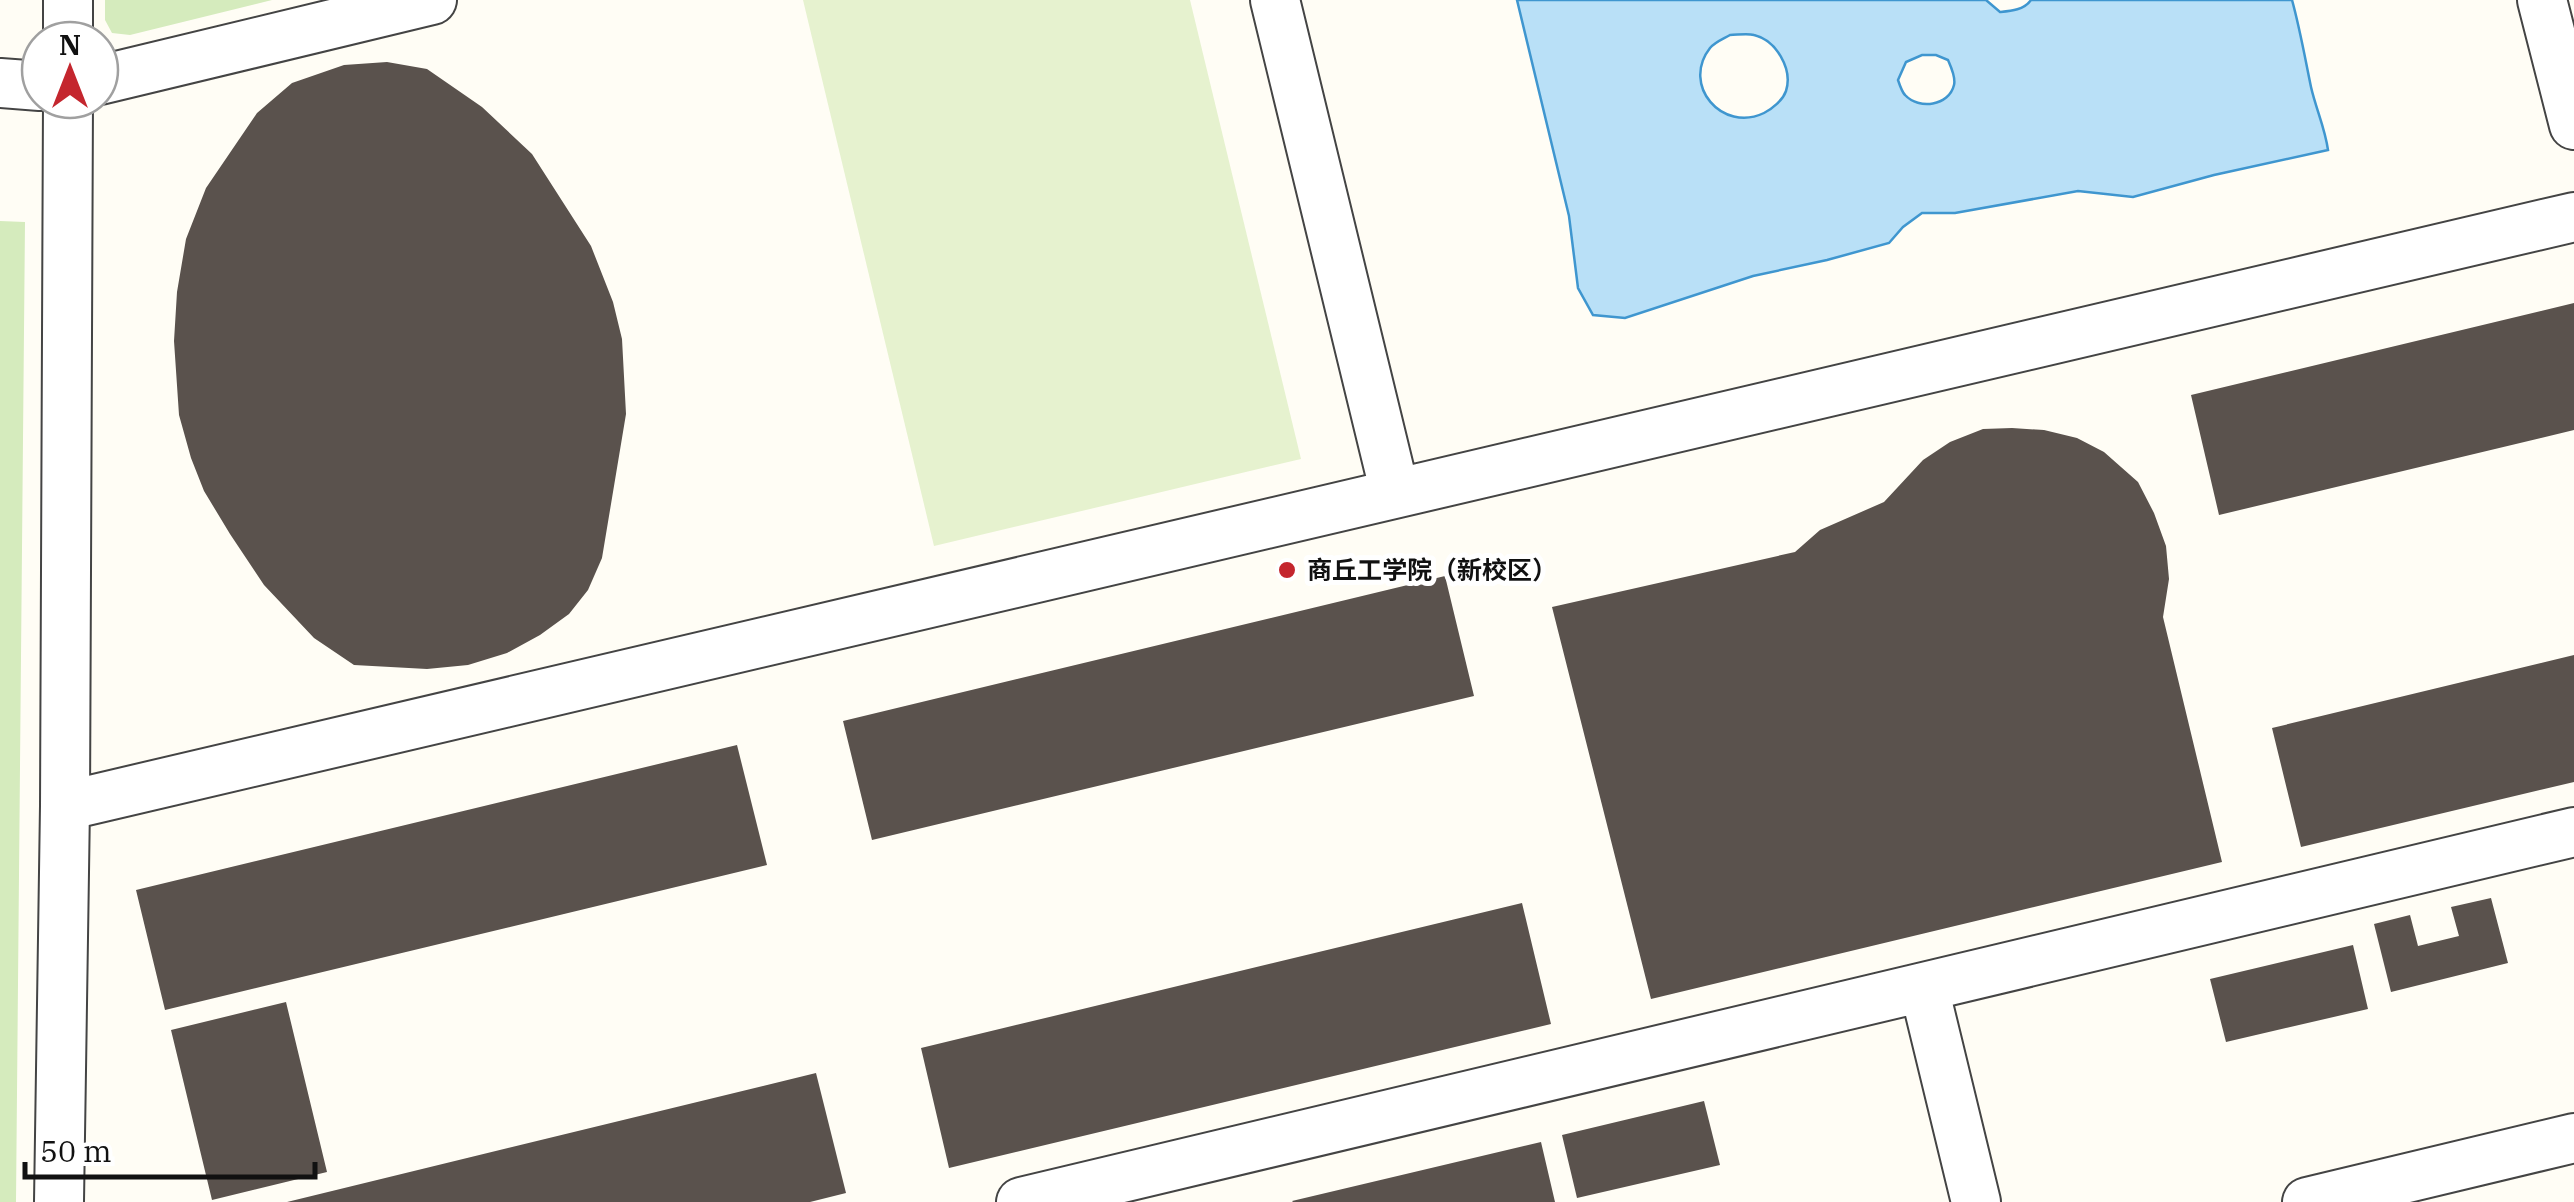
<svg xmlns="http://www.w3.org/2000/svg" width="2574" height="1202" font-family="'IBM Plex Serif','Noto Sans SC',serif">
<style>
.green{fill:#d5ebbd}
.pitch{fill:#e6f2cf}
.water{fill:#b9e0f7;stroke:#3f96cf;stroke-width:2.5;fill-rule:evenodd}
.building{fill:#5a524d}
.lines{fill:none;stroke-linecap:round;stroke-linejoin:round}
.minor-casing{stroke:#444;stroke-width:52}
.minor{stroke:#fff;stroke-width:48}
.poi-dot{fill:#c4262e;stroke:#fff;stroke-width:4}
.labels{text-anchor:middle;stroke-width:10;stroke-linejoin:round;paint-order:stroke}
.poi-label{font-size:25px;font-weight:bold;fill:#111;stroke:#fff;text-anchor:start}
</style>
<rect width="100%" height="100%" fill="#fffdf5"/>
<path class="green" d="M 105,0 L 272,0 L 130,35 L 112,33 L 105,20 Z
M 0,221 L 25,222 L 16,1202 L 0,1202 Z"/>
<path class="pitch" d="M 803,0 L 1190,0 L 1301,459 L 934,546 Z"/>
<path class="water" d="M 1517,0 L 1986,0 L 2000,12 C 2011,11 2024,10 2031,0 L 2292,0 C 2300,29 2305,58 2311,87 C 2316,109 2325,128 2328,150 L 2214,175 L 2133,197 L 2078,191 L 1955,213 L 1922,213 L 1903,227 L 1889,243 L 1827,260 L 1753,276 L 1625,318 L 1593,315 L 1578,288 L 1569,216 ZM 1730,35 C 1737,35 1747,33 1754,35 C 1776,40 1793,69 1786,91 C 1783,100 1772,109 1764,113 C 1722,133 1681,85 1710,48 C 1715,42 1723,39 1730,35 ZM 1922,55 L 1936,55 L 1948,60 C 1951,67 1956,77 1954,85 C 1949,106 1919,110 1905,95 C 1903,93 1899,83 1898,80 L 1906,62 Z"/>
<path class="building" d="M 387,62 L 427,69 L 482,107 L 532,154 L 591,246 L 613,302 L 622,339 L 626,414 L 602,558 L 588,590 L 569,614 L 540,635 L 507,653 L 468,665 L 427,669 L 354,665 L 314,638 L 264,585 L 230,534 L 204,491 L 191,458 L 179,415 L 174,341 L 177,292 L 186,239 L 206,188 L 257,113 L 292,83 L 344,65 Z
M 2574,303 L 2574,430 L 2219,515 L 2191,395 Z
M 2012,428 L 2044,430 L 2077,438 L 2104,452 L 2138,482 L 2154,513 L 2166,546 L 2169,579 L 2163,617 L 2222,862 L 1651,999 L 1552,607 L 1795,552 L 1820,530 L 1884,502 L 1923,460 L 1950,442 L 1983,429 Z
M 1445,576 L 1474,696 L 872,840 L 843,721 Z
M 2574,655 L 2574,782 L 2301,847 L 2272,728 Z
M 737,745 L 767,865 L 165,1010 L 136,890 Z
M 2491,898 L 2508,963 L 2391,992 L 2374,924 L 2410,915 L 2418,946 L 2459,936 L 2451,907 Z
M 1522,903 L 1551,1024 L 949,1168 L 921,1048 Z
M 2353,945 L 2368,1009 L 2226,1042 L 2210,979 Z
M 286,1002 L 327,1172 L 212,1200 L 171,1030 Z
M 816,1073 L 846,1193 L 810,1202 L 287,1202 Z
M 1704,1101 L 1720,1165 L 1577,1198 L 1562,1135 Z
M 1541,1142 L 1555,1202 L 1293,1202 L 1292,1201 Z"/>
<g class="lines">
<defs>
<path id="minor" d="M 68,0 L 68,40
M 1275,0 L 1395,493
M 2542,0 L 2574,125
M 100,80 L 432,0
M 0,83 L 40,86
M 65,806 L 2574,217
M 1924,988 L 1976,1202
M 59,1202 L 65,806 L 68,100
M 1021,1202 L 2574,832
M 2307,1202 L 2574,1138"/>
</defs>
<use href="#minor" class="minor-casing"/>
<use href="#minor" class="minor"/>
</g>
<circle class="poi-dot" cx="1287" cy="570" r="10"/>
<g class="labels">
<g class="poi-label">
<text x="1307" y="579">商丘工学院（新校区）</text>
</g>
</g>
<g transform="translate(70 70)"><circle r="48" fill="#ffffff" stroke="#a0a0a0" stroke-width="2.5"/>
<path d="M0-8L18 38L0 25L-18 38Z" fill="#c4262e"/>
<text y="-15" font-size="28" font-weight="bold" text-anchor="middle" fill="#111111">N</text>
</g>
<path d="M25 1162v15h290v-15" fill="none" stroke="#111111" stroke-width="5"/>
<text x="40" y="1162" font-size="30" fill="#111111" stroke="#ffffff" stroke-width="8" paint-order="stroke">50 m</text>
</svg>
